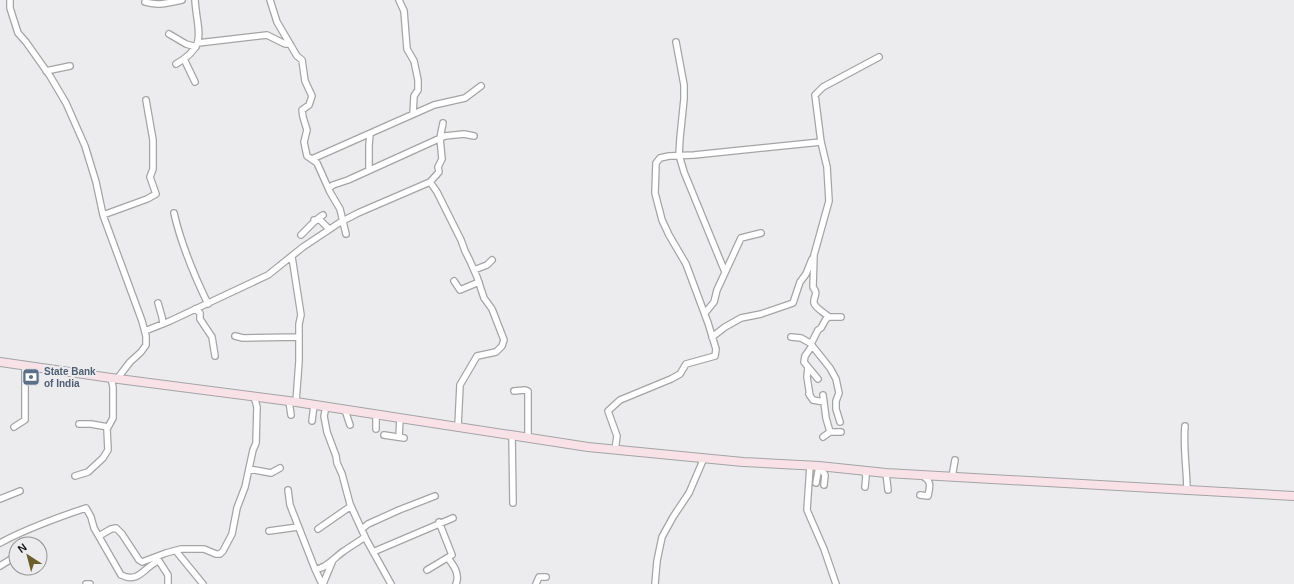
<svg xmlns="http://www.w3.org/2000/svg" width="1294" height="584" font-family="Arial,sans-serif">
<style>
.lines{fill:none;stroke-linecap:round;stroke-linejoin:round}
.street-casing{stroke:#a3a4a5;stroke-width:8}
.secondary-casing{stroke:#a3a4a5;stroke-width:10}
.street{stroke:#fff;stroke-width:5.5}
.secondary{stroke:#f8e1e7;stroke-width:8}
.labels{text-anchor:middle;stroke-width:4;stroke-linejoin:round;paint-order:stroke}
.service-label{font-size:10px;font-weight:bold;fill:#4e5e75;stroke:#ececee;text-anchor:start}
</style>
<rect width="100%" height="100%" fill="#ececee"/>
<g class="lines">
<defs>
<path id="street" d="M 10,0 L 10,8 L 18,33 L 26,42 L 50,76 L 66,103 L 85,146 L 96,182 L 103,215 L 142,321 L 146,336 L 146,345 L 141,352 L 130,362 L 117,379
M 270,0 L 277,22 L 297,56 L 302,60 L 305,81 L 312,96 L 309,105 L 302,110 L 303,117 L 307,130 L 304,142 L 307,156 L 317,163 L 330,192 L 340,209 L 346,234
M 399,0 L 404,11 L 407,49 L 414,61 L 418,80 L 418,90 L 414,96 L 413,114
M 145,2 C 157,6 169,3 182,0
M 169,34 L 186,44 L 196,47
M 676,42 L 684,85 L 684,99 L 680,138 L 679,155 L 684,172 L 725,272
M 198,43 L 267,35 L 285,44 L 290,44
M 184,59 L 195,82
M 176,64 C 209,45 197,32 195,0
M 46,71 L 70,66
M 312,159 L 434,105 L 465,98 L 481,86
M 369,170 L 369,145 L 370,134
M 430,182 L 439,172 L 438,167 L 442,159 L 440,138 L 443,123
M 329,188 L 333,185 L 348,180 L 445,136 L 464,134 L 474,136
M 174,213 C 181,244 194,275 208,304
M 103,215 L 147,199 L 156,194 L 150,177 L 153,169 L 153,140 L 146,100
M 314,220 L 320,220 L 329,229
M 301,235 C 307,229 317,218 323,215
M 292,257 L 301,315 L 299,324 L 299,361 L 296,402
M 474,270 L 487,265 L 492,260
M 454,281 L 460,290 L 479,282
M 158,303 L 162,317 L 163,324
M 195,309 L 200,313 L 200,319 L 212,337 L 215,356
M 705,313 L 714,302 L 717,290 L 741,238 L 761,233
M 829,317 C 825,313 815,308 814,303 C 813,296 819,295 813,287 L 814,255 L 829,201 L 827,167 L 821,142 L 815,95 L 823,87 L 879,57
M 145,331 L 170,321 L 268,275 L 303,247 L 339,223 L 358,213 L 430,182 L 437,192 L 461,240 L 465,251 L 470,261 L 477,277 L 484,298 L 492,309 L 504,340 L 502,346 L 496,352 L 477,356 L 460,385 L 458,426
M 235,336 L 243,338 L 299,337
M 712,337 L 725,327 L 741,318 L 761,314 L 793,303 L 800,282 L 806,274 L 812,259
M 791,337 L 801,338 L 810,343 L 830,368 L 836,379 L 839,393 L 836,401 L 836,409 L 840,422
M 811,344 L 818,330 L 821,328 L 826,319 L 829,317 L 841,317
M 808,367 L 818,379
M 514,391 L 525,390 L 528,391 L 528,437
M 809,394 L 813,400 L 824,402
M 823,395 L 826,418 L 830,432
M 810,396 L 807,377 L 808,367 L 804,362 L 805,356 L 812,346
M 289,401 L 291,415
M 326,407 L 324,416 L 327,432 L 336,456 L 337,463 L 342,474 L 350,504 L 366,539 L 391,584
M 345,410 L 350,425
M 376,415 L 376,429
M 312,421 L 314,405
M 79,424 L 91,424 L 108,427
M 1185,426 C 1183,448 1187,469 1187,491
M 14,427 L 25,420 L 25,366
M 384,435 L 404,438
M 512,435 L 513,503
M 399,437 L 400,418
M 823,437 L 830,432 L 841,432
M 615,450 L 617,436 L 608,411 L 620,400 L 671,379 L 680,374 L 686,364 L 715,356 L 716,349 L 708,323 L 686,264 L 669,235 L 662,220 L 655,193 L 656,163 L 660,158 L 669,156 L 694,155 L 821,142
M 810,466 L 807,510 L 824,549 L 836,584
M 249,469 L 271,473 L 280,468
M 818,469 L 822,470 L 825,475 L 824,485
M 864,471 L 866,476 L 865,487
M 886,473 L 888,490
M 75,476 L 88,472 L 103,458 L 108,450 L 107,429 L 113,418 L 113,387 L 111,378
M 952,477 L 955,460
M 816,483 L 819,466
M 288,490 L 290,505 L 315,569 C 325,570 336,556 344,551 C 351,546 358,542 365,537
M 920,495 L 928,496 C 930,487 932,480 922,476
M 0,499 L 20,491
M 318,529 L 351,506
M 362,529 L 368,524 L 399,510 L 435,496
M 269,531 L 298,527
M 99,536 L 111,529 L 116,528 L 122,534 L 139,560 L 142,562 L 166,553 L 181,549 L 204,549 L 216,554 L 220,554 L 223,551 L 232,534 L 237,508 L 245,487 L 253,450 L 256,443 L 257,407 L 254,396
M 0,543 C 28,528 56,518 86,508 L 91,517 L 94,528 L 121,575 C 140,584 144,566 159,561 L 168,575 L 168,584
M 176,551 L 203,584
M 373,552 L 453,518
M 448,558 C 454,566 460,574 456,584
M 0,566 L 16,556
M 315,569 L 322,584
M 427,570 L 452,555 L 439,522
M 86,584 L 90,584
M 323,584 L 333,560
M 536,584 L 539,577 L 546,577
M 655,584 L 657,561 L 662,537 L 673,517 L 689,493 L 704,458"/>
<path id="secondary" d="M 0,362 L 111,378 L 296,402 L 588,447 L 743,462 L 819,466 L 886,473 L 1294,496"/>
</defs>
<use href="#street" class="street-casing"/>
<use href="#secondary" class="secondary-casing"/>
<use href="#street" class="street"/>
<use href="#secondary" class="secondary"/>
</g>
<defs>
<symbol id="bank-square" viewBox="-11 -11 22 22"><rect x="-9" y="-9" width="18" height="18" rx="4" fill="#5c6f8a" stroke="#ececee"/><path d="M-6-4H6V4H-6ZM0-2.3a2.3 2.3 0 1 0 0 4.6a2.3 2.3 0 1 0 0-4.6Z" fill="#fff"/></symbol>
</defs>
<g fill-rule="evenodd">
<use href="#bank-square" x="21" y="367" width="20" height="20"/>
</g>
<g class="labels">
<g class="service-label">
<text x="44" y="375">State Bank<tspan x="44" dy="12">of India</tspan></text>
</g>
</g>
<g transform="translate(28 556) rotate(324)"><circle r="19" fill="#ececee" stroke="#939394"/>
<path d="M0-3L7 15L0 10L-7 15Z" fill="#685f2b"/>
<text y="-6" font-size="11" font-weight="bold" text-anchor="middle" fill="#0e0e0e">N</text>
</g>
</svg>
